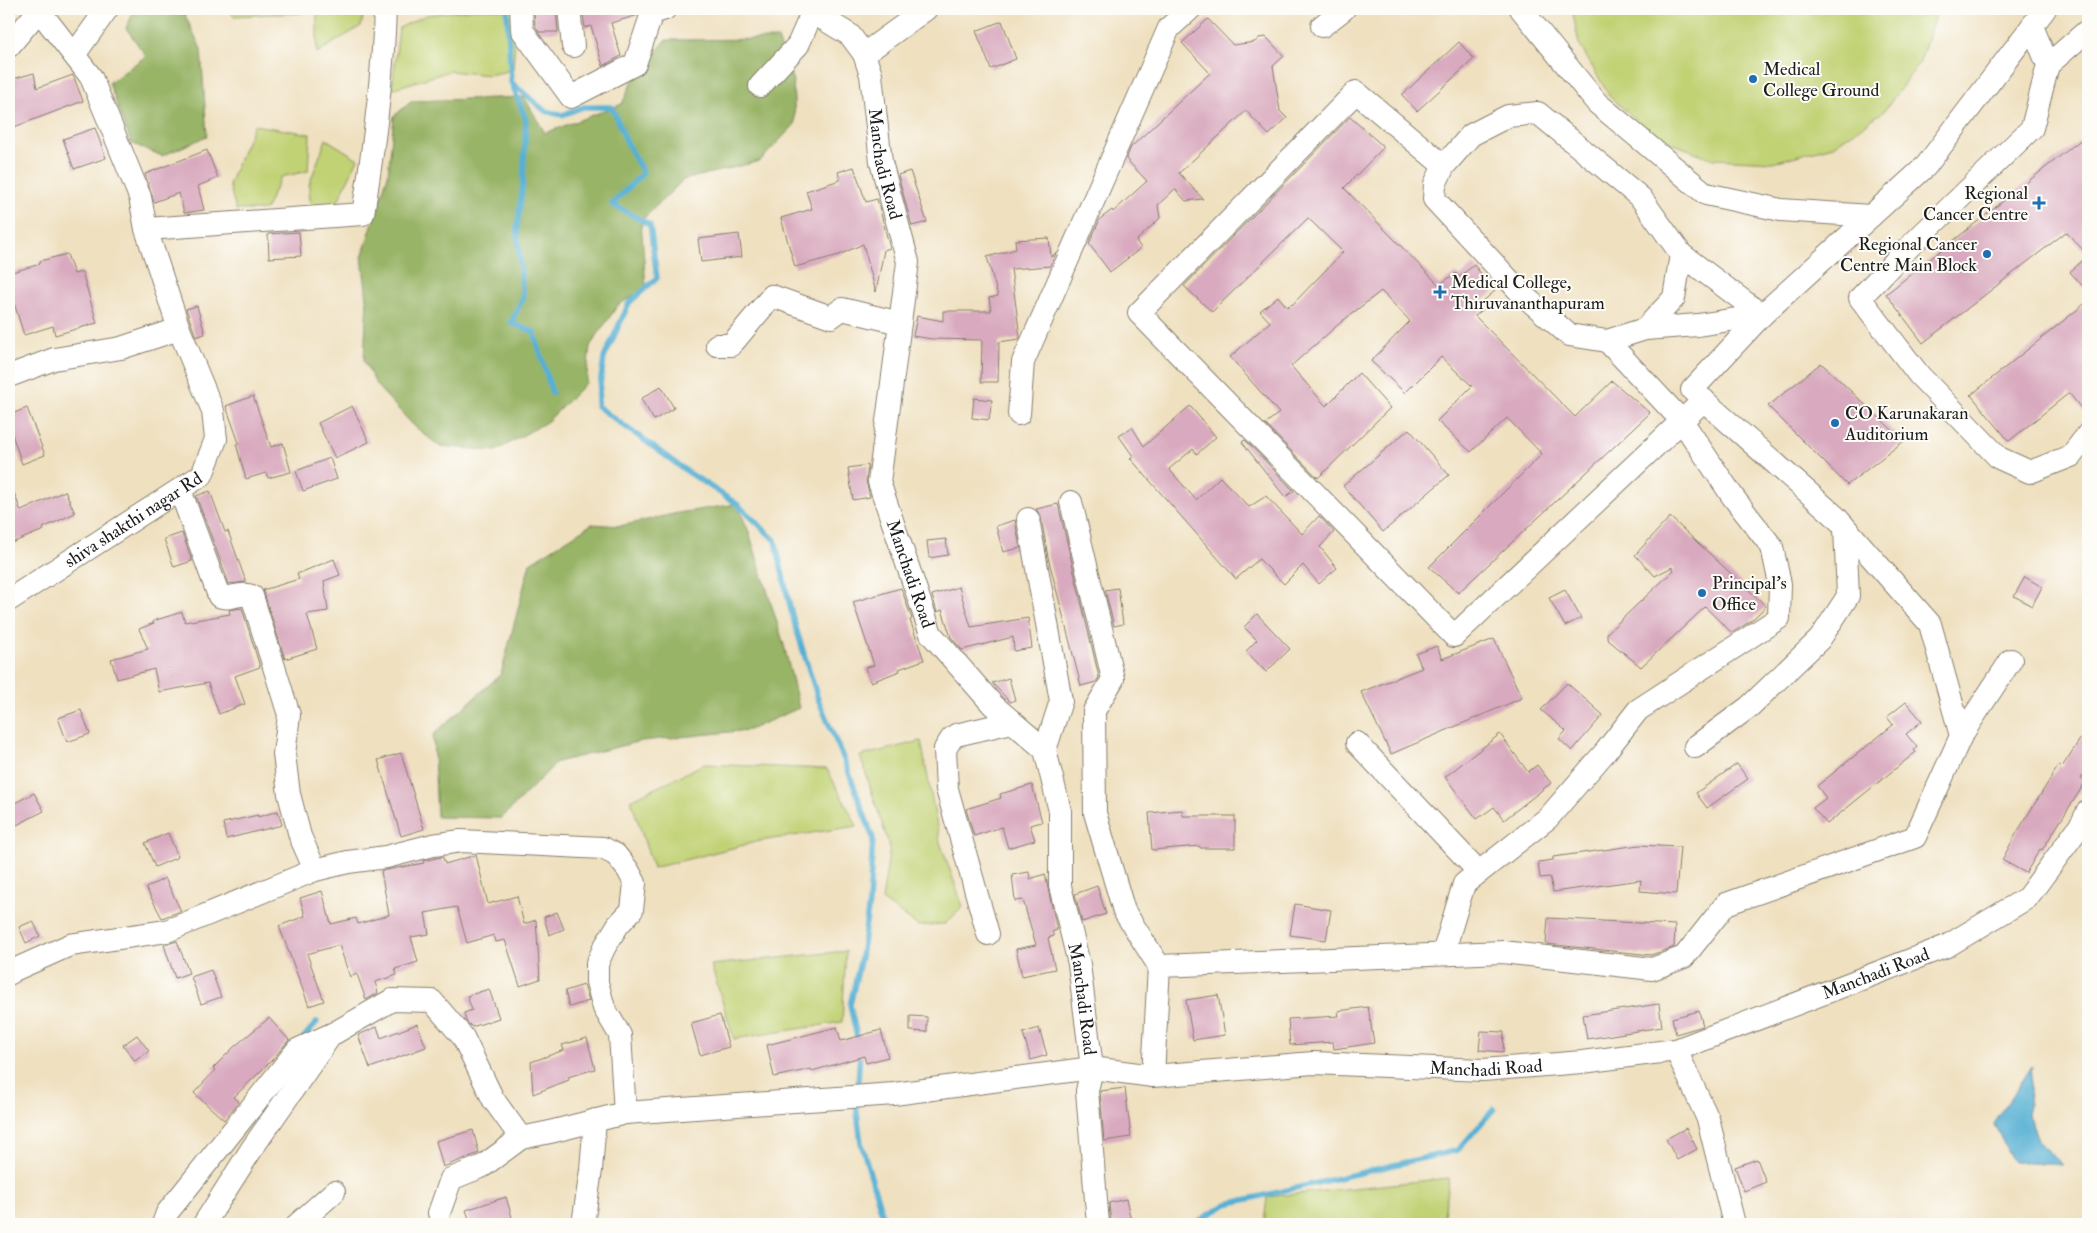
<svg xmlns="http://www.w3.org/2000/svg" width="2097" height="1233" font-family="'IM FELL Double Pica',serif">
<style>
.green{fill:#c1d274;stroke:#6e7748}
.forest{fill:#98b466;stroke:#5a6841}
.water{fill:#56b0d4;stroke:#396678}
.lines{fill:none;stroke-linecap:round;stroke-linejoin:round}
.stream{stroke:#56b0d4;stroke-width:5.5}
.building{fill:#d9aabf}
.minor-casing{stroke:#867e6e;stroke-width:24}
.minor{stroke:#fff;stroke-width:22}
.poi-dot{fill:#1f6fb2;stroke:#fdfcf7;stroke-width:2}
.labels{text-anchor:middle;stroke-width:4;stroke-linejoin:round;paint-order:stroke}
.poi-label{font-size:18px;fill:#1c1c1c;stroke:#fdfcf7;text-anchor:start}
.street-label{font-size:18px;fill:#1c1c1c;stroke:#fdfcf7}
</style>
<rect width="100%" height="100%" fill="#fdfcf7"/>
<filter id="ink" filterUnits="userSpaceOnUse"><feTurbulence type="fractalNoise" baseFrequency=".02" numOctaves="2"/><feDisplacementMap in="SourceGraphic" scale="10" xChannelSelector="R" yChannelSelector="G"/><feConvolveMatrix kernelMatrix="1 2 1 2 8 2 1 2 1" color-interpolation-filters="sRGB"/></filter>
<filter id="wash" filterUnits="userSpaceOnUse"><feTurbulence type="fractalNoise" baseFrequency=".0096" numOctaves="4" result="noise"/><feDisplacementMap in="SourceGraphic" scale="20" xChannelSelector="R" yChannelSelector="G"/><feGaussianBlur stdDeviation="1.12" result="paint"/><feColorMatrix in="noise" values="0 0 0 0 0 0 0 0 0 0 0 0 0 0 0 0 0 1.4 0 .05"/><feComposite in="paint" operator="in"/></filter>
<g filter="url(#wash)">
<rect width="100%" height="100%" fill="#efe0c0"/>
<path class="green" d="M 231,9 L 304,9 L 302,13 L 233,16 Z
M 317,9 L 365,9 L 361,26 L 317,53 Z
M 476,9 L 513,9 L 515,38 L 513,70 L 489,75 L 450,71 L 392,89 L 399,28 L 426,15 Z
M 1572,9 L 1937,9 L 1920,62 L 1884,111 L 1833,146 L 1774,162 L 1713,159 L 1656,137 L 1610,97 L 1579,44 Z
M 254,125 L 310,134 L 308,171 L 281,177 L 265,210 L 236,210 L 229,184 Z
M 326,139 L 358,159 L 335,207 L 310,206 L 309,185 Z
M 921,741 L 940,842 L 963,907 L 945,924 L 918,926 L 882,900 L 890,848 L 860,756 Z
M 704,764 L 827,769 L 857,826 L 760,841 L 653,868 L 631,800 Z
M 846,951 L 842,1022 L 734,1039 L 711,965 Z
M 1449,1178 L 1443,1224 L 1264,1224 L 1267,1197 Z"/>
<path class="forest" d="M 135,9 L 182,9 L 201,49 L 207,136 L 162,156 L 131,143 L 109,83 L 146,56 L 126,28 Z
M 778,39 L 793,81 L 795,124 L 760,161 L 683,180 L 641,221 L 646,288 L 618,305 L 590,346 L 586,383 L 548,421 L 496,451 L 439,446 L 413,425 L 377,386 L 364,361 L 367,299 L 362,257 L 388,175 L 394,116 L 412,101 L 524,97 L 545,133 L 622,104 L 632,82 L 666,40 Z
M 737,504 L 749,532 L 784,645 L 799,708 L 749,730 L 641,741 L 557,762 L 502,818 L 437,817 L 433,735 L 501,674 L 530,563 L 592,524 L 620,526 L 678,513 Z"/>
<path class="water" d="M 2032,1066 L 2028,1115 L 2040,1144 L 2063,1165 L 2013,1162 L 1994,1124 Z"/>
<g class="lines">
<path class="stream" d="M 507,9 L 511,82 L 545,111 L 562,115 L 583,107 L 612,107 L 627,143 L 643,173 L 612,204 L 650,225 L 657,278 L 629,303 L 604,358 L 597,406 L 685,470 L 737,504 L 775,540 L 792,615 L 818,699 L 845,762 L 873,838 L 869,903 L 861,957 L 850,1005 L 858,1042
M 512,84 L 526,120 L 523,183 L 517,228 L 523,297 L 511,323 L 534,332 L 552,393
M 303,1038 L 317,1022
M 858,1082 L 860,1052
M 856,1105 L 861,1143 L 885,1224
M 1193,1224 L 1227,1204 L 1458,1150 L 1494,1109"/>
</g>
<g id="blocks">
<path class="building" d="M 534,9 L 556,10 L 558,32 L 539,32 L 535,25 Z
M 582,9 L 640,9 L 638,15 L 611,23 L 621,56 L 603,66 L 591,26 L 585,28 Z
M 1208,19 L 1233,45 L 1255,42 L 1259,38 L 1266,37 L 1284,56 L 1273,66 L 1280,111 L 1287,118 L 1269,135 L 1246,111 L 1179,173 L 1203,199 L 1186,201 L 1175,189 L 1158,205 L 1160,218 L 1136,241 L 1141,248 L 1110,272 L 1089,244 L 1100,219 L 1112,210 L 1113,212 L 1147,181 L 1126,159 L 1131,147 L 1210,73 L 1182,43 Z
M 1002,21 L 1016,59 L 991,69 L 976,31 Z
M 1459,42 L 1474,59 L 1417,111 L 1402,95 Z
M 34,73 L 37,88 L 73,75 L 83,101 L 9,129 L 9,80 Z
M 1350,117 L 1384,147 L 1344,188 L 1439,285 L 1456,273 L 1459,277 L 1474,265 L 1495,291 L 1483,301 L 1487,306 L 1475,316 L 1575,417 L 1612,381 L 1650,413 L 1458,593 L 1429,567 L 1542,454 L 1507,418 L 1471,452 L 1437,421 L 1472,386 L 1441,357 L 1405,393 L 1371,361 L 1410,321 L 1381,291 L 1340,323 L 1291,366 L 1326,406 L 1359,373 L 1390,408 L 1318,478 L 1265,424 L 1279,413 L 1230,357 L 1270,322 L 1260,311 L 1278,296 L 1287,307 L 1291,304 L 1292,305 L 1343,252 L 1308,218 L 1212,312 L 1184,286 Z
M 95,128 L 106,158 L 74,169 L 63,139 Z
M 2088,134 L 2088,292 L 2070,272 L 2088,255 L 2066,232 L 1923,343 L 1886,294 Z
M 207,150 L 218,178 L 198,186 L 204,210 L 184,213 L 179,193 L 154,202 L 145,174 Z
M 854,167 L 866,202 L 877,199 L 890,248 L 884,250 L 876,292 L 863,244 L 839,255 L 795,267 L 781,218 L 812,209 L 806,191 L 840,180 L 838,172 Z
M 910,171 L 927,222 L 912,226 L 898,175 Z
M 299,232 L 301,256 L 269,258 L 268,234 Z
M 739,234 L 742,257 L 701,262 L 698,239 Z
M 1049,238 L 1051,257 L 1056,253 L 1050,266 L 1011,269 L 1020,337 L 1019,339 L 999,342 L 998,382 L 981,382 L 982,340 L 932,339 L 913,336 L 917,316 L 943,321 L 943,311 L 991,311 L 989,298 L 998,296 L 987,257 L 1016,249 L 1015,240 Z
M 67,254 L 74,274 L 82,272 L 97,323 L 55,335 L 53,326 L 24,335 L 9,287 L 9,273 L 40,264 L 40,261 Z
M 2088,301 L 2088,417 L 2069,393 L 2009,441 L 1971,395 Z
M 197,306 L 205,334 L 196,337 L 186,309 Z
M 1821,363 L 1904,441 L 1847,485 L 1768,406 Z
M 661,386 L 674,408 L 654,420 L 641,399 Z
M 253,396 L 271,447 L 283,443 L 291,472 L 268,478 L 266,473 L 246,479 L 236,444 L 239,443 L 226,406 Z
M 974,398 L 992,400 L 989,420 L 972,418 Z
M 352,406 L 369,442 L 335,458 L 318,423 Z
M 1190,406 L 1216,437 L 1197,454 L 1193,449 L 1169,469 L 1196,500 L 1220,477 L 1249,507 L 1266,496 L 1302,534 L 1319,516 L 1334,532 L 1320,547 L 1337,568 L 1319,584 L 1303,565 L 1284,584 L 1259,559 L 1236,579 L 1130,458 L 1133,456 L 1119,436 L 1132,427 L 1144,446 Z
M 27,408 L 45,455 L 22,464 L 9,425 L 9,415 Z
M 1409,429 L 1449,475 L 1383,532 L 1343,486 Z
M 1245,440 L 1294,491 L 1285,497 L 1242,442 Z
M 330,458 L 337,479 L 303,491 L 296,471 Z
M 868,465 L 866,481 L 870,497 L 853,500 L 848,468 Z
M 10,482 L 21,511 L 65,491 L 75,513 L 43,528 L 44,530 L 9,544 Z
M 210,491 L 225,532 L 228,531 L 246,582 L 229,584 L 196,496 Z
M 1058,504 L 1099,677 L 1096,682 L 1081,686 L 1048,557 L 1041,517 L 1036,509 Z
M 1670,517 L 1766,606 L 1752,620 L 1732,633 L 1705,607 L 1641,667 L 1607,639 L 1607,633 L 1674,570 L 1672,567 L 1655,576 L 1635,555 Z
M 1015,520 L 1020,548 L 1003,552 L 996,526 Z
M 182,533 L 192,561 L 174,567 L 164,539 Z
M 946,539 L 948,555 L 929,558 L 927,541 Z
M 334,559 L 340,575 L 324,581 L 328,611 L 307,614 L 317,649 L 285,659 L 263,590 L 299,579 L 297,574 Z
M 2025,577 L 2042,587 L 2032,606 L 2014,596 Z
M 959,587 L 971,627 L 1028,618 L 1032,648 L 1014,651 L 1013,637 L 962,650 L 951,637 L 942,610 L 937,612 L 932,595 Z
M 901,588 L 912,619 L 910,620 L 924,660 L 899,669 L 900,671 L 871,682 L 865,668 L 874,665 L 853,602 Z
M 1118,588 L 1123,624 L 1114,626 L 1105,590 Z
M 1565,590 L 1581,618 L 1565,626 L 1549,598 Z
M 242,608 L 260,667 L 235,676 L 245,704 L 219,714 L 208,683 L 159,692 L 154,669 L 117,679 L 111,659 L 148,649 L 139,629 L 154,623 L 153,621 L 182,612 L 185,622 L 230,614 L 229,610 Z
M 1257,614 L 1290,649 L 1266,672 L 1246,651 L 1257,640 L 1244,627 Z
M 1494,639 L 1522,698 L 1391,754 L 1361,692 L 1422,668 L 1416,654 L 1437,646 L 1442,659 Z
M 1009,678 L 1015,700 L 1010,702 L 992,683 Z
M 1567,683 L 1603,715 L 1572,751 L 1559,739 L 1566,731 L 1541,710 Z
M 1906,702 L 1922,721 L 1906,734 L 1917,747 L 1914,750 L 1916,752 L 1827,824 L 1813,808 L 1826,798 L 1817,786 L 1893,725 L 1887,717 Z
M 81,710 L 90,734 L 67,742 L 58,718 Z
M 2088,727 L 2088,768 L 2081,779 L 2086,781 L 2042,850 L 2040,849 L 2026,873 L 2002,860 L 2016,834 L 2059,765 L 2062,767 Z
M 1500,734 L 1528,772 L 1537,765 L 1551,783 L 1504,820 L 1494,807 L 1477,819 L 1445,777 Z
M 401,753 L 424,829 L 401,836 L 378,760 Z
M 1737,764 L 1748,779 L 1707,808 L 1696,793 Z
M 1032,785 L 1042,822 L 1030,825 L 1035,840 L 1008,848 L 1002,827 L 974,836 L 966,809 L 1001,798 L 1000,794 Z
M 34,793 L 44,811 L 9,829 L 9,806 Z
M 1182,810 L 1183,816 L 1235,816 L 1235,848 L 1200,848 L 1200,846 L 1152,850 L 1149,813 Z
M 278,811 L 282,825 L 226,839 L 223,823 L 258,815 L 258,817 Z
M 168,833 L 178,857 L 155,867 L 145,843 Z
M 1639,845 L 1680,847 L 1676,894 L 1640,891 L 1641,880 L 1553,892 L 1550,877 L 1540,878 L 1538,862 L 1553,860 L 1553,857 Z
M 476,855 L 488,904 L 517,896 L 524,924 L 536,920 L 540,979 L 520,986 L 505,940 L 496,942 L 494,935 L 467,943 L 457,907 L 425,913 L 429,934 L 411,937 L 418,962 L 395,969 L 397,975 L 375,982 L 378,993 L 366,1000 L 357,974 L 350,977 L 339,945 L 307,954 L 324,1001 L 309,1006 L 279,926 L 305,916 L 300,898 L 322,891 L 331,924 L 356,918 L 358,924 L 389,915 L 381,871 L 424,863 L 423,861 L 436,858 L 443,857 L 445,864 Z
M 1029,872 L 1030,879 L 1045,874 L 1057,930 L 1052,932 L 1054,936 L 1048,938 L 1055,969 L 1022,976 L 1016,949 L 1036,945 L 1023,900 L 1015,901 L 1012,875 Z
M 165,878 L 181,911 L 162,918 L 146,888 Z
M 1097,886 L 1106,914 L 1082,922 L 1075,894 Z
M 1295,904 L 1331,910 L 1326,940 L 1290,935 Z
M 557,912 L 564,929 L 549,935 L 544,917 Z
M 1548,918 L 1675,925 L 1674,947 L 1651,955 L 1546,944 Z
M 33,921 L 40,936 L 26,943 L 19,927 Z
M 177,941 L 189,973 L 175,978 L 164,945 Z
M 211,970 L 221,997 L 201,1004 L 191,977 Z
M 584,985 L 589,1001 L 569,1007 L 565,991 Z
M 489,989 L 499,1018 L 472,1027 L 466,1021 L 464,1013 L 472,1010 L 467,996 Z
M 1218,995 L 1225,1035 L 1193,1040 L 1186,1000 Z
M 1659,1004 L 1662,1027 L 1587,1039 L 1583,1015 Z
M 1368,1007 L 1374,1043 L 1334,1049 L 1333,1042 L 1290,1045 L 1288,1019 L 1339,1016 L 1338,1011 Z
M 1699,1011 L 1703,1026 L 1676,1034 L 1672,1018 Z
M 720,1015 L 729,1047 L 700,1055 L 691,1023 Z
M 910,1016 L 927,1017 L 927,1032 L 910,1031 Z
M 269,1018 L 289,1040 L 272,1060 L 234,1097 L 239,1102 L 224,1120 L 194,1093 L 215,1070 L 213,1068 L 235,1046 Z
M 417,1024 L 426,1047 L 370,1068 L 358,1035 L 377,1027 L 381,1038 Z
M 837,1027 L 841,1041 L 881,1030 L 888,1057 L 866,1063 L 864,1056 L 812,1071 L 811,1069 L 774,1077 L 767,1045 Z
M 1039,1028 L 1047,1055 L 1031,1060 L 1023,1033 Z
M 1481,1031 L 1504,1032 L 1503,1052 L 1479,1050 Z
M 137,1035 L 149,1051 L 135,1061 L 123,1045 Z
M 587,1038 L 595,1069 L 568,1077 L 569,1080 L 533,1094 L 531,1062 L 564,1050 L 562,1045 Z
M 1125,1088 L 1131,1137 L 1104,1141 L 1100,1091 Z
M 1686,1128 L 1697,1149 L 1677,1160 L 1666,1139 Z
M 473,1130 L 479,1153 L 443,1167 L 436,1141 Z
M 1757,1159 L 1766,1182 L 1744,1191 L 1735,1167 Z
M 506,1197 L 514,1224 L 471,1224 L 466,1210 Z
M 1126,1199 L 1132,1224 L 1111,1224 L 1109,1203 Z"/>
</g>
</g>
<g filter="url(#ink)">
<use href="#blocks" fill-opacity="0" stroke="#867e6e" stroke-width="1"/>
<g class="lines">
<defs>
<g id="minor">
<path d="M 521,9 L 522,30 L 571,97 L 635,64 L 652,13 L 665,9"/>
<path d="M 569,9 L 573,46"/>
<path id="s1" d="M 807,9 L 850,35 L 864,54 L 871,75 L 881,162 L 908,262 L 879,482 L 931,634 L 993,705 L 1045,750 L 1060,811 L 1060,886 L 1079,964 L 1092,1068 L 1087,1091 L 1098,1224"/>
<path d="M 1521,9 L 1597,103 L 1706,194 L 1781,210 L 1871,216"/>
<path d="M 1322,26 L 1344,9"/>
<path d="M 2032,26 L 2048,65 L 2032,128 L 1905,251 L 1860,298 L 1919,375 L 1999,458 L 2030,472 L 2071,456 L 2088,434"/>
<path d="M 9,46 L 39,10"/>
<path d="M 864,54 L 926,9"/>
<path d="M 74,55 L 107,9"/>
<path d="M 2048,65 L 2088,30"/>
<path d="M 760,86 L 798,45 L 812,13"/>
<path d="M 1444,166 L 1471,135 L 1508,116 L 1538,113 L 1641,198 L 1681,254 L 1674,298 L 1645,329 L 1607,341 L 1569,335 L 1523,295 L 1434,199 L 1435,184 L 1444,166 L 1356,92 L 1139,313 L 1454,636 L 1704,400"/>
<path d="M 146,229 L 363,214 C 374,146 383,78 385,9"/>
<path d="M 1645,329 L 1698,325 L 1762,315 L 1681,254"/>
<path d="M 717,345 L 731,345 L 772,296 L 831,317 L 842,309 L 900,323"/>
<path d="M 9,376 L 54,359 L 121,348 L 179,329"/>
<path d="M 1019,414 L 1023,362 L 1169,28 L 1190,9"/>
<path d="M 180,490 L 219,596 C 232,601 238,591 252,596 L 289,715 L 284,754 L 289,794 L 300,836 L 315,870"/>
<path d="M 1071,502 L 1113,679 L 1094,711 L 1095,813 L 1124,911 L 1159,966"/>
<path d="M 1028,519 L 1061,701 L 1045,750"/>
<path id="s2" d="M 9,600 L 202,475 L 216,439 L 213,411 L 179,329 L 146,229 L 140,197 L 91,77 L 38,9"/>
<path d="M 1961,736 L 2011,660"/>
<path d="M 1357,743 L 1479,872"/>
<path d="M 1695,747 L 1749,707 L 1820,639 L 1848,596 L 1845,528"/>
<path d="M 988,934 L 947,789 L 945,749 L 952,738 L 956,735 L 1012,722"/>
<path d="M 1443,954 L 1464,884 L 1548,818 L 1606,751 L 1638,710 L 1779,618 L 1780,584 L 1772,547 L 1733,497 L 1682,421 L 1607,341"/>
<path d="M 9,974 L 14,970 L 70,945 L 167,931 L 315,870 L 348,862 L 386,857 L 433,845 L 461,841 L 603,848 L 616,855 L 628,870 L 635,883 L 632,910 L 618,925 L 604,948 L 597,964 L 597,982 L 604,1008 L 620,1035 L 625,1113"/>
<path d="M 1676,1050 L 1708,1119 L 1734,1224"/>
<path d="M 1153,1076 L 1159,966 L 1503,952 L 1652,969 L 1684,957 L 1726,904 L 1915,837 L 1961,736 L 1930,624 L 1836,517 L 1692,390 L 1762,315 L 1926,166 L 2045,9"/>
<path d="M 439,1213 L 451,1179 L 483,1166 L 521,1138"/>
<path d="M 163,1224 L 167,1213 L 297,1050 L 332,1034"/>
<path id="s3" d="M 204,1224 L 253,1147 L 331,1035 L 392,1000 L 432,1001 L 463,1037 L 493,1099 L 521,1138 L 550,1132 L 625,1113 L 894,1094 L 1092,1068 L 1153,1076 L 1313,1063 L 1483,1070 L 1582,1062 L 1676,1050 L 1947,946 L 2027,898 L 2082,823 L 2088,811"/>
<path d="M 298,1224 L 334,1192"/>
<path d="M 583,1224 L 591,1170 L 595,1120"/>
</g>
</defs>
<use href="#minor" class="minor-casing"/>
<use href="#minor" class="minor"/>
</g>
</g>
<g class="poi-dot">
<circle cx="1753" cy="79" r="5"/>
<path d="M2036.5 195.5h5v5h5v5h-5v5h-5v-5h-5v-5h5z"/>
<circle cx="1987" cy="254" r="5"/>
<path d="M1437.5 284.5h5v5h5v5h-5v5h-5v-5h-5v-5h5z"/>
<circle cx="1835" cy="423" r="5"/>
<circle cx="1702" cy="593" r="5"/>
</g>
<g class="labels">
<g class="poi-label">
<text x="1763" y="75">Medical<tspan x="1763" dy="21">College Ground</tspan></text>
<text x="2028" y="199" text-anchor="end">Regional<tspan x="2028" dy="21">Cancer Centre</tspan></text>
<text x="1977" y="250" text-anchor="end">Regional Cancer<tspan x="1977" dy="21">Centre Main Block</tspan></text>
<text x="1451" y="288">Medical College,<tspan x="1451" dy="21">Thiruvananthapuram</tspan></text>
<text x="1845" y="419">CO Karunakaran<tspan x="1845" dy="21">Auditorium</tspan></text>
<text x="1712" y="589">Principal's<tspan x="1712" dy="21">Office</tspan></text>
</g>
<g class="street-label">
<text dy="6" stroke="none"><textPath href="#s1" startOffset="186">Manchadi Road</textPath></text>
<text dy="6" stroke="none"><textPath href="#s2" startOffset="148">shiva shakthi nagar Rd</textPath></text>
<text dy="6" stroke="none"><textPath href="#s1" startOffset="606">Manchadi Road</textPath></text>
<text dy="6" stroke="none"><textPath href="#s3" startOffset="1879">Manchadi Road</textPath></text>
<text dy="6" stroke="none"><textPath href="#s1" startOffset="1086">Manchadi Road</textPath></text>
<text dy="6" stroke="none"><textPath href="#s3" startOffset="1474">Manchadi Road</textPath></text>
</g>
</g>
<rect width="2097" height="1233" fill="none" stroke="#fdfcf7" stroke-width="30"/>
</svg>
